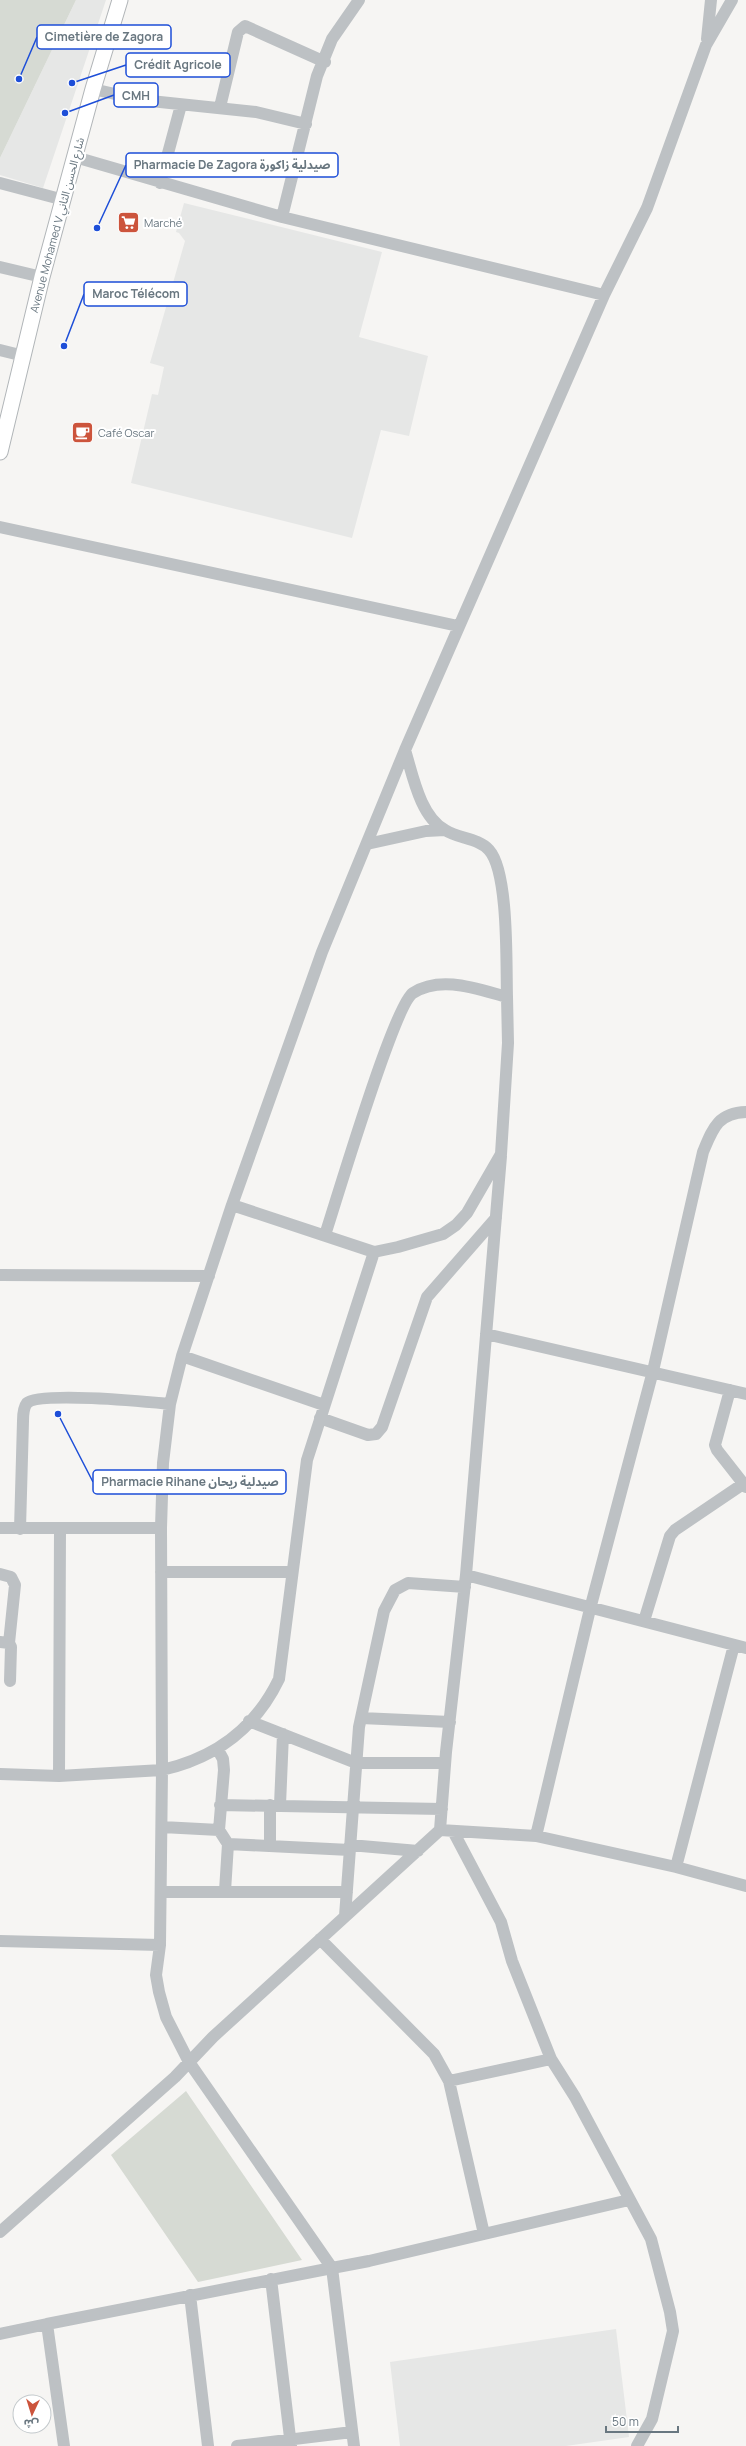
<svg xmlns="http://www.w3.org/2000/svg" width="746" height="2446" font-family="Manrope,'Noto Sans Arabic',sans-serif">
<style>
.built{fill:#e6e7e6}
.green{fill:#d6dad3}
.lines{fill:none;stroke-linecap:round;stroke-linejoin:round}
.major-casing{stroke:#b1b5b8;stroke-width:17}
.minor{stroke:#bdc1c4;stroke-width:12}
.major{stroke:#fff;stroke-width:15}
.labels{text-anchor:middle;stroke-width:4;stroke-linejoin:round;paint-order:stroke}
.poi-label{font-size:11px;fill:#697780;stroke:#fff;text-anchor:start}
.street-label{font-size:11px;fill:#697780;stroke:#fff}
.leader{fill:none;stroke:#1d4ed8;stroke-width:1.5}
.callout-dot{fill:#1d4ed8;stroke:#fff;stroke-width:1.5}
.callout{fill:#fff;stroke:#1d4ed8;stroke-width:1.5}
.callout-label{font-size:12px;text-anchor:middle;font-weight:bold;fill:#697780}
</style>
<rect width="100%" height="100%" fill="#f6f5f3"/>
<path class="built" d="M 76,0 L 106,0 L 43,188 L 0,175 L 0,158 Z
M 184,203 L 382,252 L 359,337 L 428,356 L 409,436 L 381,430 L 352,538 L 131,483 L 152,394 L 158,395 L 164,367 L 150,363 L 185,241 L 179,233 L 176,232 Z
M 616,2329 L 629,2437 L 566,2446 L 400,2446 L 390,2362 Z"/>
<path class="green" d="M 0,0 L 76,0 L 0,158 Z
M 186,2091 L 302,2260 L 198,2282 L 111,2155 Z"/>
<g class="lines">
<defs>
<path id="major" d="M 0,452 L 42,277 L 93,89 L 120,0"/>
</defs>
<use href="#major" class="major-casing"/>
<path class="minor" d="M 707,39 L 711,0
M 93,89 L 141,100 L 256,112 L 306,124
M 220,107 L 238,32 L 245,26 L 325,62
M 75,157 L 282,217 L 604,295
M 0,183 L 64,200
M 160,183 L 181,105
M 282,217 L 317,76 L 332,39 L 359,0
M 0,267 L 42,277
M 0,350 L 24,356
M 0,527 L 458,626
M 367,844 L 426,831 L 445,830
M 507,997 C 506,965 509,872 489,850 C 478,838 459,839 445,830 C 420,816 413,776 405,750 L 604,295 L 647,208 L 706,45 L 732,0
M 232,1205 L 182,1356 L 170,1404 L 163,1463 L 161,1528 L 162,1770 C 215,1758 255,1729 279,1679 L 307,1460 L 374,1252 L 398,1247 L 443,1234 L 456,1225 L 467,1213 L 501,1154 L 508,1043 L 507,997 C 477,989 441,975 413,993 C 394,1005 336,1202 325,1235
M 374,1252 L 232,1205 L 322,952 L 405,750
M 0,1275 L 209,1276
M 486,1334 L 746,1394
M 182,1356 L 324,1405
M 730,1390 L 715,1445 L 717,1450 L 746,1487
M 320,1418 L 368,1435 L 376,1434 L 382,1427 L 427,1297 L 496,1218
M 0,1528 L 161,1528
M 20,1529 L 23,1421 C 23,1416 23,1408 27,1403 C 39,1391 149,1402 170,1404
M 161,1572 L 292,1572
M 0,1574 L 11,1577 L 15,1585 L 9,1643
M 466,1575 L 746,1648
M 644,1621 L 670,1536 L 675,1530 L 743,1484
M 0,1642 L 9,1643 L 11,1647 L 10,1681
M 361,1718 L 450,1722
M 249,1721 L 356,1763 L 445,1763
M 218,1750 L 223,1759 L 224,1770 L 219,1830 L 228,1844 L 225,1891
M 0,1774 L 59,1776 L 162,1770 L 160,1945 L 0,1941
M 59,1776 L 60,1529
M 220,1805 L 442,1809
M 280,1805 L 283,1734
M 162,1827 L 219,1830
M 440,1830 L 446,1752 L 466,1575 L 501,1156
M 453,1831 L 501,1922 L 512,1961 L 551,2059 L 575,2097 L 651,2239 L 670,2312 L 673,2331 L 652,2419 L 637,2446
M 536,1836 L 590,1609 L 653,1371 L 703,1152 C 713,1128 718,1113 746,1112
M 228,1844 L 350,1850
M 350,1845 L 418,1851
M 270,1846 L 270,1805
M 676,1867 L 734,1645
M 162,1892 L 347,1892
M 345,1916 L 359,1727 L 384,1611 L 395,1590 L 408,1583 L 465,1587
M 320,1939 L 434,2054 L 449,2081 L 484,2234
M 160,1945 L 156,1975 L 159,1992 L 166,2017 L 189,2062 L 332,2268 L 369,2261 L 629,2200
M 449,2081 L 551,2059
M 0,2232 L 175,2077 L 213,2037 L 440,1830 L 536,1836 L 676,1867 L 746,1886
M 271,2279 L 291,2446
M 190,2295 L 208,2446
M 47,2324 L 332,2268 L 354,2446
M 0,2334 L 47,2324 L 64,2446
M 237,2446 L 352,2432"/>
<use href="#major" class="major"/>
</g>
<defs>
<symbol id="supermarket-square" viewBox="-11 -11 22 22"><rect x="-9" y="-9" width="18" height="18" rx="4" fill="#cc543c" stroke="#fff"/><path d="M-6-5.5h2.5l.6 2H6L4.5 2H-2.5L-4.4-4H-6ZM-1.5 3.2a1.3 1.3 0 1 0 .1 0ZM3 3.2a1.3 1.3 0 1 0 .1 0Z" fill="#fff"/></symbol>
<symbol id="cafe-square" viewBox="-11 -11 22 22"><rect x="-9" y="-9" width="18" height="18" rx="4" fill="#cc543c" stroke="#fff"/><path d="M-5.5-4.5H6V0H3Q3 3.5 0 3.5H-2.5Q-5.5 3.5-5.5 0ZM3-3.2v2h1.7v-2ZM-6 4.5H4V6H-6Z" fill="#fff"/></symbol>
</defs>
<g fill-rule="evenodd">
<use href="#supermarket-square" x="116" y="210" width="25" height="25"/>
<use href="#cafe-square" x="70" y="420" width="25" height="25"/>
</g>
<g class="labels">
<g class="poi-label">
<text x="144" y="227">Marché</text>
<text x="98" y="437">Café Oscar</text>
</g>
<g class="street-label">
<text transform="translate(57 225) rotate(-75)" y="4">Avenue Mohamed V شارع الحسن الثاني</text>
</g>
</g>
<path class="leader" d="M19 79L37 37M72 83L126 65M65 113L114 95M97 228L126 165M64 346L84 294M58 1414L93 1482"/>
<g class="callout-dot">
<circle cx="19" cy="79" r="4"/>
<circle cx="72" cy="83" r="4"/>
<circle cx="65" cy="113" r="4"/>
<circle cx="97" cy="228" r="4"/>
<circle cx="64" cy="346" r="4"/>
<circle cx="58" cy="1414" r="4"/>
</g>
<g class="callout">
<rect x="37" y="25" width="134" height="24" rx="4"/>
<rect x="126" y="53" width="104" height="24" rx="4"/>
<rect x="114" y="83" width="44" height="24" rx="4"/>
<rect x="126" y="153" width="212" height="24" rx="4"/>
<rect x="84" y="282" width="103" height="24" rx="4"/>
<rect x="93" y="1470" width="193" height="24" rx="4"/>
</g>
<g class="callout-label">
<text x="104" y="41">Cimetière de Zagora</text>
<text x="178" y="69">Crédit Agricole</text>
<text x="136" y="100">CMH</text>
<text x="232" y="169">Pharmacie De Zagora صيدلية زاكورة</text>
<text x="136" y="298">Maroc Télécom</text>
<text x="190" y="1486">Pharmacie Rihane صيدلية ريحان</text>
</g>
<g transform="translate(32 2414) rotate(184)"><circle r="19" fill="#ffffff" stroke="#c3c9cc"/>
<path d="M0-3L7 15L0 10L-7 15Z" fill="#cc543c"/>
<text y="-6" font-size="11" font-weight="bold" text-anchor="middle" fill="#697780">ش</text>
</g>
<path d="M606 2426v6h72v-6" fill="none" stroke="#697780" stroke-width="2"/>
<text x="612" y="2426" font-size="12" fill="#697780" stroke="#ffffff" stroke-width="3" paint-order="stroke">50 m</text>
</svg>
